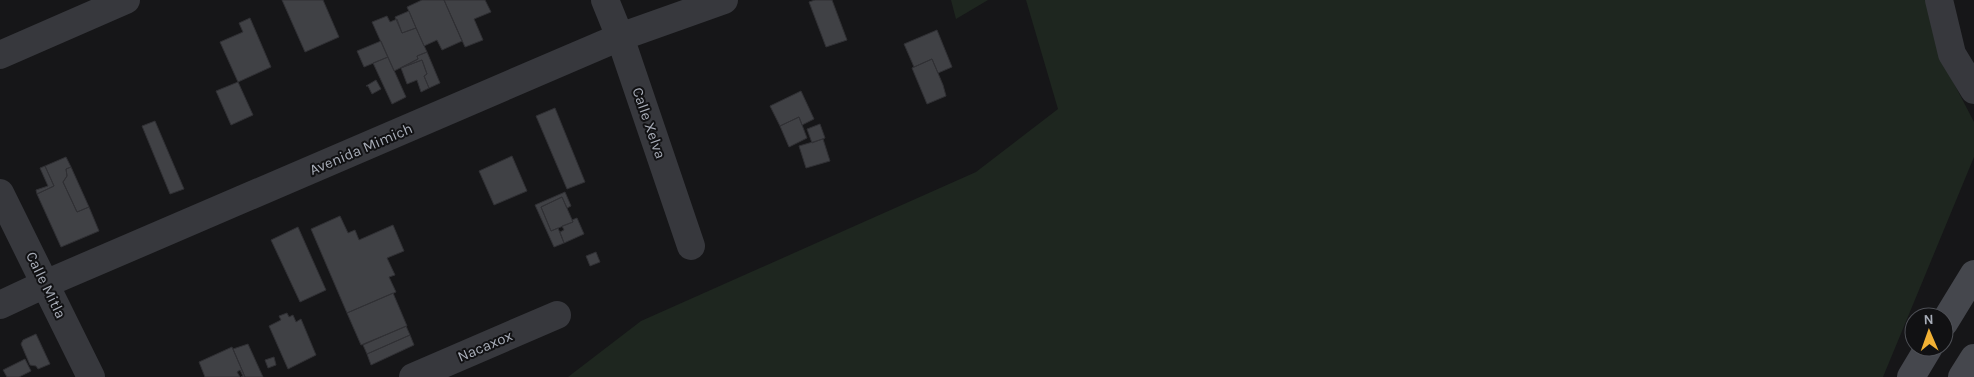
<svg xmlns="http://www.w3.org/2000/svg" width="1974" height="377" font-family="Karla,sans-serif">
<style>
.green{fill:#1e261f}
.building{fill:#404145;stroke:#303034}
.lines{fill:none;stroke-linecap:round;stroke-linejoin:round}
.minor{stroke:#37383d;stroke-width:28}
.tertiary{stroke:#37383d;stroke-width:28}
.secondary{stroke:#45474d;stroke-width:28}
.labels{text-anchor:middle;stroke-width:4;stroke-linejoin:round;paint-order:stroke}
.street-label{font-size:15px;fill:#a8adb8;stroke:#111113}
</style>
<rect width="100%" height="100%" fill="#161618"/>
<path class="green" d="M 951,0 L 988,0 L 956,19 Z
M 1026,0 L 1928,0 L 1948,72 L 1974,122 L 1974,157 L 1883,377 L 568,377 L 641,321 L 976,172 L 1058,109 Z"/>
<path class="building" d="M 282,0 L 323,0 L 339,37 L 305,52 Z
M 422,0 L 444,0 L 462,41 L 442,50 L 437,40 L 424,46 L 407,7 Z
M 444,0 L 485,0 L 491,12 L 474,19 L 483,40 L 465,47 Z
M 815,0 L 832,0 L 847,40 L 826,47 L 809,2 Z
M 409,11 L 416,28 L 402,33 L 395,17 Z
M 387,16 L 390,22 L 397,19 L 402,33 L 416,28 L 427,52 L 417,56 L 418,59 L 394,71 L 372,22 Z
M 250,18 L 271,67 L 238,82 L 220,42 L 243,32 L 239,23 Z
M 937,30 L 952,67 L 938,73 L 932,59 L 914,67 L 904,44 Z
M 381,41 L 388,57 L 364,67 L 357,51 Z
M 427,52 L 440,83 L 429,88 L 424,76 L 427,74 L 422,60 L 403,67 L 418,59 L 417,56 Z
M 388,57 L 406,97 L 392,104 L 373,63 Z
M 932,59 L 943,85 L 946,96 L 927,104 L 912,68 Z
M 422,60 L 427,74 L 424,76 L 429,88 L 421,92 L 417,80 L 407,84 L 401,68 Z
M 376,80 L 381,89 L 372,94 L 368,86 L 366,86 Z
M 238,82 L 253,115 L 231,125 L 216,91 Z
M 801,91 L 814,119 L 802,125 L 799,117 L 780,126 L 770,106 Z
M 555,108 L 585,182 L 567,189 L 536,116 Z
M 799,117 L 807,138 L 789,147 L 780,126 Z
M 155,121 L 184,189 L 170,194 L 142,126 Z
M 820,124 L 825,138 L 812,143 L 807,129 Z
M 823,139 L 830,161 L 806,168 L 799,146 Z
M 512,156 L 527,191 L 494,205 L 479,171 Z
M 66,157 L 71,167 L 66,169 L 67,176 L 63,182 L 77,212 L 89,207 L 99,231 L 61,247 L 37,194 L 54,186 L 45,166 Z
M 45,166 L 54,186 L 37,194 L 36,190 L 48,186 L 40,168 Z
M 71,167 L 89,207 L 77,212 L 63,182 L 67,176 L 66,169 Z
M 565,192 L 571,206 L 567,208 L 562,197 L 541,207 L 551,231 L 558,228 L 564,243 L 554,247 L 535,205 Z
M 562,197 L 573,222 L 551,231 L 541,207 Z
M 340,216 L 348,233 L 355,230 L 359,240 L 393,225 L 404,251 L 387,258 L 395,275 L 389,277 L 396,292 L 347,313 L 311,229 Z
M 577,218 L 584,234 L 564,243 L 560,232 L 564,230 L 562,226 L 573,222 L 572,220 Z
M 298,227 L 326,290 L 300,302 L 271,240 Z
M 596,252 L 600,262 L 590,266 L 586,256 Z
M 393,293 L 407,326 L 361,345 L 347,313 Z
M 287,313 L 289,317 L 293,315 L 296,322 L 301,319 L 316,355 L 288,369 L 269,326 L 281,320 L 279,316 Z
M 406,326 L 410,335 L 367,354 L 363,345 Z
M 36,334 L 50,364 L 38,369 L 36,366 L 30,365 L 21,344 L 23,340 Z
M 410,335 L 414,345 L 371,365 L 367,354 Z
M 248,344 L 263,377 L 245,377 L 233,349 Z
M 232,347 L 245,377 L 241,377 L 243,376 L 240,370 L 237,372 L 240,377 L 205,377 L 199,362 Z
M 274,357 L 276,365 L 268,368 L 265,360 Z
M 25,359 L 31,371 L 19,377 L 7,377 L 3,370 Z"/>
<g class="lines">
<path class="minor" d="M 605,0 L 620,37 L 691,246
M 0,55 L 126,0
M 0,193 L 91,377
M 0,305 L 45,284 L 620,37 L 724,0
M 413,377 L 557,315"/>
<path class="tertiary" d="M 1939,0 L 1952,54 L 1974,90"/>
<path class="secondary" d="M 1944,323 L 1974,274
M 1911,377 L 1929,347
M 1962,377 L 1974,358"/>
</g>
<g class="labels">
<g class="street-label">
<text transform="translate(649 123) rotate(71)" y="5">Calle Xelva</text>
<text transform="translate(361 149) rotate(-23)" y="5">Avenida Mimich</text>
<text transform="translate(46 285) rotate(64)" y="5">Calle Mitla</text>
<text transform="translate(485 346) rotate(-23)" y="5">Nacaxox</text>
</g>
</g>
<g transform="translate(1929 332) rotate(358)"><circle r="24" fill="#111113" stroke="#4d4f55"/>
<path d="M0-4L9 19L0 12L-9 19Z" fill="#f2b134"/>
<text y="-8" font-size="14" font-weight="bold" text-anchor="middle" fill="#a8adb8">N</text>
</g>
</svg>
